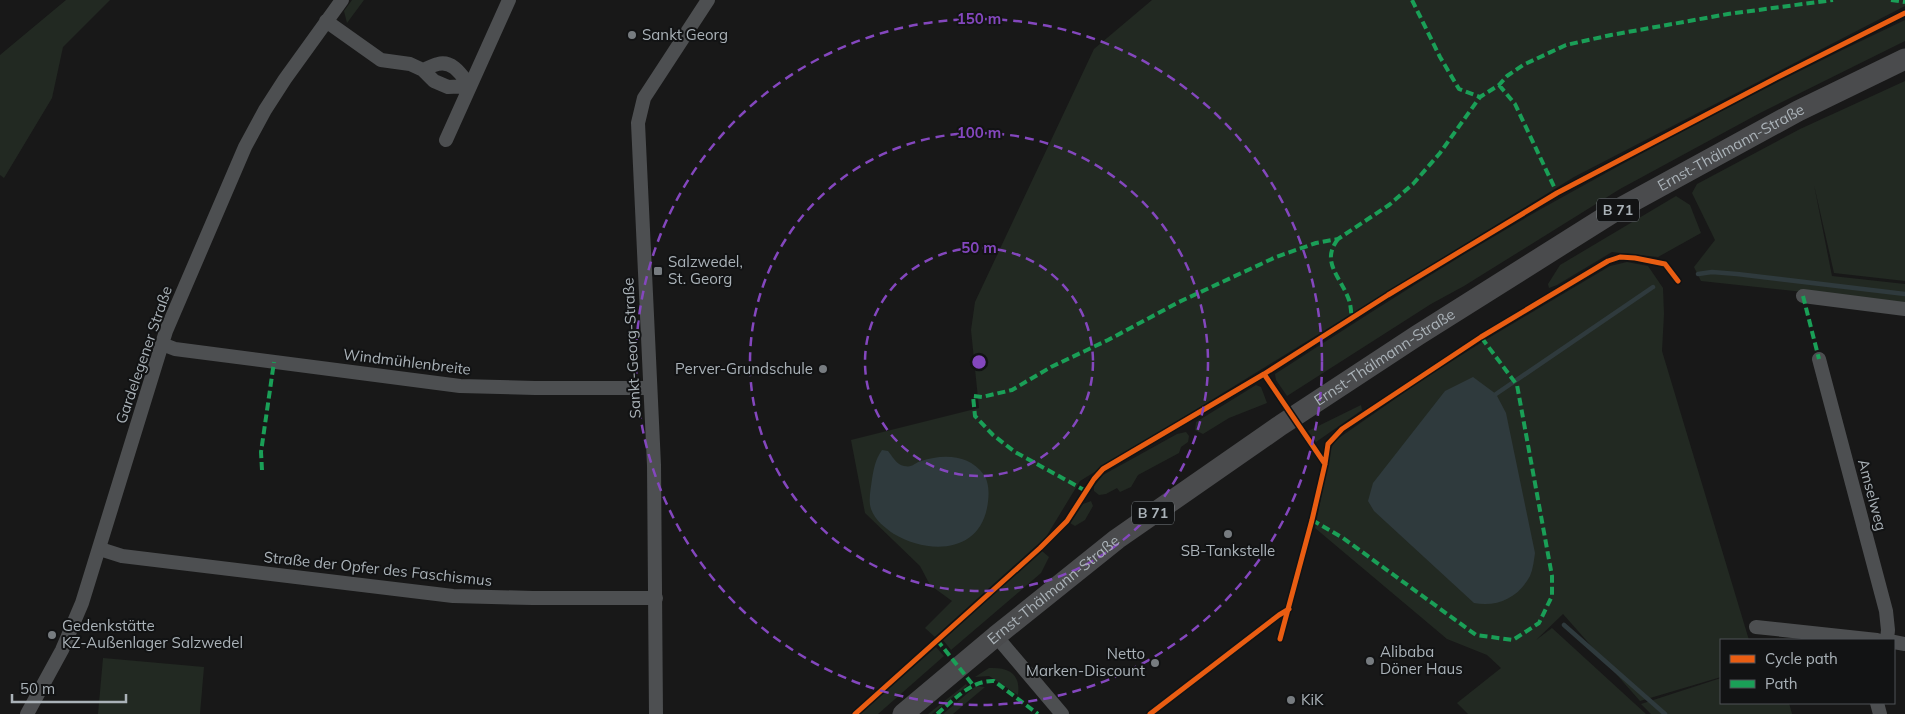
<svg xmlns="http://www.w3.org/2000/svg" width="1905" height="714" font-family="Mulish,sans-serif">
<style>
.green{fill:#222922}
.water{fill:#2f3a3d}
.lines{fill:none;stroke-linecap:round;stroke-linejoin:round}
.stream{stroke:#2f3a3d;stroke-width:4.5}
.street{stroke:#4d4f51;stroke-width:14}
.primary{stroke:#4a4b4d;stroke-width:21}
.quiet{stroke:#1a9f57;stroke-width:4;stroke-dasharray:8 4;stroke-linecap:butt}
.cycleway-casing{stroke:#121314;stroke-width:8}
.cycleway{stroke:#e95d12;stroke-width:5}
.ring{fill:none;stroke:#8447be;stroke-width:2.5;stroke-dasharray:9 6}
.poi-dot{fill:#777c80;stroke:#121314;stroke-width:2}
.labels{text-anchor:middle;stroke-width:4;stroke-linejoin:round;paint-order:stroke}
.shield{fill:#121314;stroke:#7c8287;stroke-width:1}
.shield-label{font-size:14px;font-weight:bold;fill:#aab2b8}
.poi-label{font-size:15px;fill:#aab2b8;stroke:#121314;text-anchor:start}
.street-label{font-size:15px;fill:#aab2b8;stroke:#121314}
.centre{fill:#8447be;stroke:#121314;stroke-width:2.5}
.ring-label{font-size:15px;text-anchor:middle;font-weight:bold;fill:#8447be;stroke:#121314;stroke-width:4;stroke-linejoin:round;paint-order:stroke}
</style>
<rect width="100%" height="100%" fill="#181818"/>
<path class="green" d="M 66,0 L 110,0 L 63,47 L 52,98 L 4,178 L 0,175 L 0,55 Z
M 352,0 L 364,0 L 347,23 L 344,11 Z
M 1152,0 L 1905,0 L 1905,6 L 1574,177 L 1080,481 L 1046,537 L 935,637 L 925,628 L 952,601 L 930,585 L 920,566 L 865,513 L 851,440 L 979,408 L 971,330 L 975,302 L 1094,49 Z
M 1905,20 L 1905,41 L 1760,113 L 1620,189 L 1464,286 L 1431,304 L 1287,396 L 1276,380 L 1275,374 C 1368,314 1462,253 1559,199 C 1672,136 1788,75 1905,20 Z
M 1905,81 L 1905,281 L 1834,273 L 1814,185 L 1832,276 L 1905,284 L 1905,303 L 1701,281 L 1694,267 L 1715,240 L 1692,193 L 1697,184 L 1800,129 Z
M 1676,196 L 1690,205 L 1701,233 L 1658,257 L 1612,252 L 1557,285 L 1549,288 L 1548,284 L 1560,265 Z
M 1627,262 L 1648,266 L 1663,288 L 1664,314 L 1662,351 L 1749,640 L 1721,640 L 1721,677 L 1640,701 L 1563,614 L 1536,640 L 1552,628 L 1646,714 L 1468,714 L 1457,703 L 1501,668 L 1487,655 L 1447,639 L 1315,528 L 1331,448 L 1336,440 L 1425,378 L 1487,339 L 1610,266 Z
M 1256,385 L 1261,387 L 1267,403 L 1229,418 L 1203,434 L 1195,430 L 1196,422 Z
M 1361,405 L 1362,410 L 1316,442 L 1308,431 Z
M 1186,432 L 1189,436 L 1188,442 L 1181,447 L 1179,453 L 1138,475 L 1131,487 L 1120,492 L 1117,488 L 1106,494 L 1099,495 L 1094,491 L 1094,486 L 1103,475 L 1177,434 Z
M 1091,501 L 1093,506 L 1085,520 L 1075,526 L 1070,523 L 1083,504 Z
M 1042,551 L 1049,557 L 1041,573 L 951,650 L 943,640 Z
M 936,647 L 944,656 L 878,714 L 860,714 Z
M 103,658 L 204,667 L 200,714 L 98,714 Z
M 989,668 C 1008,667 1021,673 1018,695 L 989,676 L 975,677 Z
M 1721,678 L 1721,703 L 1789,703 L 1792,714 L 1651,714 L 1641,704 Z
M 966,684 L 967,686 L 932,714 L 928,714 Z
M 976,686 L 985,687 L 953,714 L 943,714 Z"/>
<path class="water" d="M 1473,377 L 1496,394 L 1506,413 L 1535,553 C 1534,560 1533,569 1530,576 C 1518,598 1498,607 1474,603 L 1374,511 L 1368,501 L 1373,483 L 1445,391 Z
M 882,450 L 888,451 C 892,456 897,465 904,466 C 913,468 914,463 921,461 C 943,454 969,454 984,475 C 990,484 989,498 987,508 C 978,554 927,554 894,534 C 885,528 875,520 871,509 C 868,500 871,488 872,479 C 874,468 875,460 882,450 Z"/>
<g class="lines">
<path class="stream" d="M 1698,274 L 1712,272 L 1737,274 L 1905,294
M 1496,394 L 1653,287
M 1564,625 L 1665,714"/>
<path class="street" d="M 326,21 L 381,60 L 410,64 L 423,70 L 434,81 L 448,87 L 470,86
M 423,70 C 428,68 433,65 438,64 C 453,60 462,76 470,86
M 446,140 L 509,0
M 1803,296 L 1905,309
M 162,344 L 175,349 L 460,386 L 535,388 L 650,388
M 1819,359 L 1886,611 L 1888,630 L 1887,640
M 100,549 L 122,556 L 453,596 L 533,598 L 656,598
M 1756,627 L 1877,640
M 996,636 L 1062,714
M 1894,642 L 1905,644
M 1877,703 L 1880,714
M 27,714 L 62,650 L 82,603 L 166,331 L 245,147 L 265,110 L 285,79 L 342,0
M 656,714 L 654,465 L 638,123 L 644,98 L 708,0"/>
<path class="primary" id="s1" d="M 903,714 L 996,636 L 1117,539 L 1281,425 L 1418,335 L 1615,211 L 1798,111 L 1905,59"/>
<path class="quiet" d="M 1412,0 L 1440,57 L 1459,89 L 1480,97
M 1891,0 L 1905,2
M 1499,85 L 1515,104 L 1557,193
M 1338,239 C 1320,262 1341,277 1349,300 C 1351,306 1351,313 1352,319
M 1803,296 L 1819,359
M 262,470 L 261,452 L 274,362
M 1086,491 L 1015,452 L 993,435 L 975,416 L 973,396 L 982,397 L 1012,390 L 1051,367 L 1108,340 L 1179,302 L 1276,257 L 1316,243 L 1338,239 L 1389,205 L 1413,184 L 1440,153 L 1480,97 L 1499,85 L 1507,76 L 1523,65 L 1566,45 L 1611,35 L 1728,14 L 1833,0
M 1312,520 L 1343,538 L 1476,635 L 1513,640 L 1539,623 L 1552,596 L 1552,576 L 1517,385 L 1481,337
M 937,640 L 973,685
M 937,714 C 954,700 971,680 994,681 L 1038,714"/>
<defs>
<path id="cycleway" d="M 1264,374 L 1325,464
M 1280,639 L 1312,520 L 1325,464 L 1328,444 L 1342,429 L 1481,337 L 1608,261 L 1620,257 L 1635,258 L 1665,264 L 1678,281
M 855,714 L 1040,548 L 1067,521 L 1094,479 L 1103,469 L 1264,374 L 1388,295 L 1557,193 L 1780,76 L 1905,13
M 1150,714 L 1279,615 L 1289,609"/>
</defs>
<use href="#cycleway" class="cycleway-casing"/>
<use href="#cycleway" class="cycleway"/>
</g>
<g class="ring">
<circle cx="979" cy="362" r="114"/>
<circle cx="979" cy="362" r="229"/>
<circle cx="979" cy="362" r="343"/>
</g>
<g class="poi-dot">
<circle cx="632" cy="35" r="5"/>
<rect x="653" y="266" width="10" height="10" rx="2.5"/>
<circle cx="823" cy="369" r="5"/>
<circle cx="1228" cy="534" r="5"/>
<circle cx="52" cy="635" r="5"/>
<circle cx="1370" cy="661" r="5"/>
<circle cx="1155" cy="663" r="5"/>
<circle cx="1291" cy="700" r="5"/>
</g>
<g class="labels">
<g class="shield">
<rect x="1597" y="198.5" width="42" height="23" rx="4"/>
<rect x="1132" y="501.5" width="42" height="23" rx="4"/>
</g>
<g class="shield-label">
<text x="1618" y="215">B 71</text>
<text x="1153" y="518">B 71</text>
</g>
<g class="poi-label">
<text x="642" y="40">Sankt Georg</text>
<text x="668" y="267">Salzwedel,<tspan x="668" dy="17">St. Georg</tspan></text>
<text x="813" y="374" text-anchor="end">Perver-Grundschule</text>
<text x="1228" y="556" text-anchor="middle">SB-Tankstelle</text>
<text x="62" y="631">Gedenkstätte<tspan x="62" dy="17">KZ-Außenlager Salzwedel</tspan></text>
<text x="1380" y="657">Alibaba<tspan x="1380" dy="17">Döner Haus</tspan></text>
<text x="1145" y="659" text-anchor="end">Netto<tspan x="1145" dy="17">Marken-Discount</tspan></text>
<text x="1301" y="705">KiK</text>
</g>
<g class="street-label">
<text dy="5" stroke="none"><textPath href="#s1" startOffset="1005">Ernst-Thälmann-Straße</textPath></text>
<text transform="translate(632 348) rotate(-93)" y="5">Sankt-Georg-Straße</text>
<text transform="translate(144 355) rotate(-71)" y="5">Gardelegener Straße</text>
<text dy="5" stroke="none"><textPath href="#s1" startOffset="600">Ernst-Thälmann-Straße</textPath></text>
<text transform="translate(407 362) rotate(7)" y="5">Windmühlenbreite</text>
<text transform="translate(1872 495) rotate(75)" y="5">Amselweg</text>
<text transform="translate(378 569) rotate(6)" y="5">Straße der Opfer des Faschismus</text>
<text dy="5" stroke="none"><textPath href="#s1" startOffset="195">Ernst-Thälmann-Straße</textPath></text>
</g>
</g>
<circle cx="979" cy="362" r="8" class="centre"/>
<g class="ring-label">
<text x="979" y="24">150 m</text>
<text x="979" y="138">100 m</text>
<text x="979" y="253">50 m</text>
</g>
<rect x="1720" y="639" width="175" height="65" fill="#121314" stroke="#4f5356"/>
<rect x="1730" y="655" width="25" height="8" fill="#e95d12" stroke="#4f5356"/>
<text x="1765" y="664" font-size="15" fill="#aab2b8">Cycle path</text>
<rect x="1730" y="680" width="25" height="8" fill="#1a9f57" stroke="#4f5356"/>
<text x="1765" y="689" font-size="15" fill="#aab2b8">Path</text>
<path d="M12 694v8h114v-8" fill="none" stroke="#aab2b8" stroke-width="2.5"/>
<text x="20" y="694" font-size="15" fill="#aab2b8" stroke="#121314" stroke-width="4" paint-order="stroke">50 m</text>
</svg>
